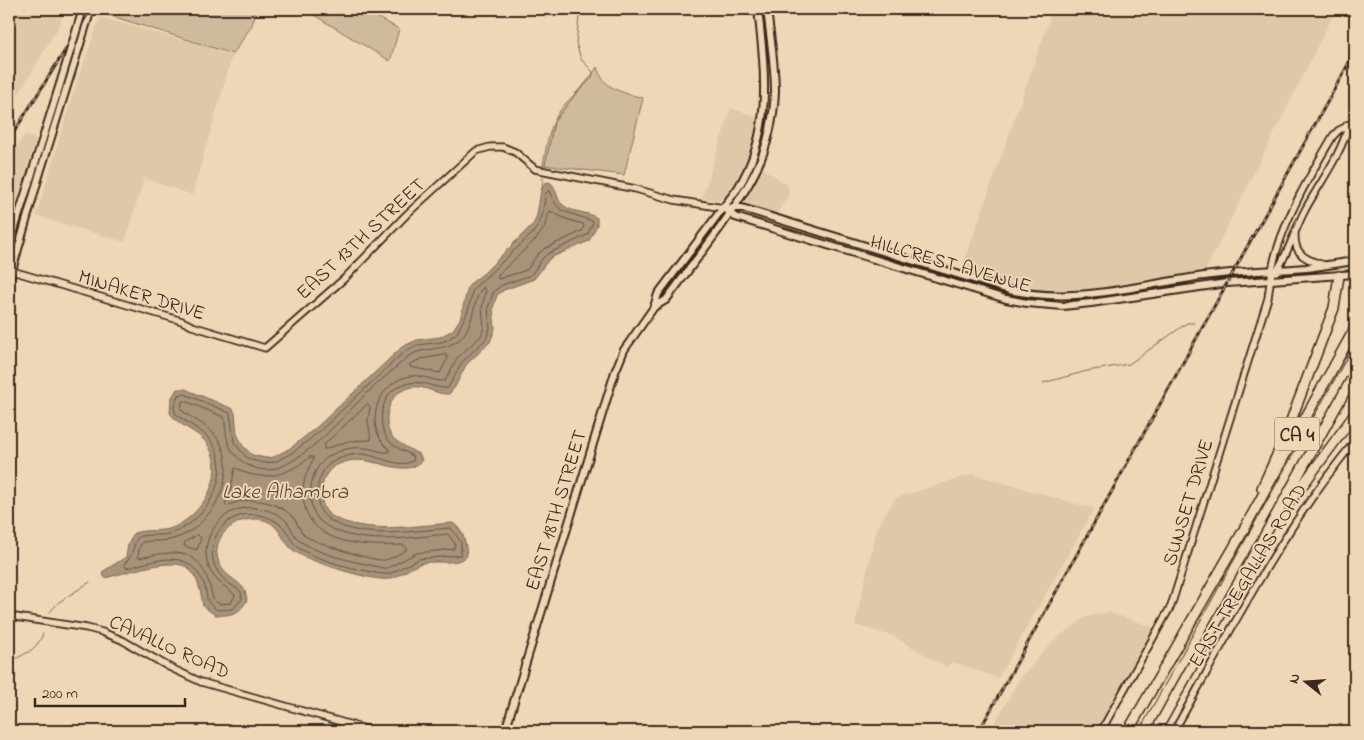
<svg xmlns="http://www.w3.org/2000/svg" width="1364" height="740" font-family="'Indie Flower',sans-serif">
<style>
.built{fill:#dfc8a9}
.green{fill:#d0ba9d;stroke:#86725e}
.water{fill:#a7927a;stroke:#7c6855}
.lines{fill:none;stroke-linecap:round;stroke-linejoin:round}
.shore{stroke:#665443;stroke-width:1}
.stream{stroke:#7c6855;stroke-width:1}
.tertiary-casing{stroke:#3b2a1e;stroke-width:9}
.secondary-casing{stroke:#3b2a1e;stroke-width:10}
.motorway-casing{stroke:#3b2a1e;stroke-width:12}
.tertiary{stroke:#eed6b6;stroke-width:5.5}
.secondary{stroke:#eed6b6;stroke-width:6}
.motorway{stroke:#eed6b6;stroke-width:9}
.tram{stroke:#3b2a1e;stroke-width:1}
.rail-casing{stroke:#3b2a1e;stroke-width:3}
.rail{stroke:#eed6b6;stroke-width:1;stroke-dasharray:4;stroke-linecap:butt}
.secondary-bridge-casing{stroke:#3b2a1e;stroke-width:10;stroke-linecap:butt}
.secondary-bridge{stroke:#eed6b6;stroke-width:6}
.labels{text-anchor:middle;stroke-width:4;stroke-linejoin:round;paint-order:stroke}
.shield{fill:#eed6b6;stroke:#715e4c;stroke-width:1}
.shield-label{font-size:19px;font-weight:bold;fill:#3b2a1e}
.street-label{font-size:20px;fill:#3b2a1e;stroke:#eed6b6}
.water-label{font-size:21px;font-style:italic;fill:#564435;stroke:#eed6b6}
</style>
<rect width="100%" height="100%" fill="#eed6b6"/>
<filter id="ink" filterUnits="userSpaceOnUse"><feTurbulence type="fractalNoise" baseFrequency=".02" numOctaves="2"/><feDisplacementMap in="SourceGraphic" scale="10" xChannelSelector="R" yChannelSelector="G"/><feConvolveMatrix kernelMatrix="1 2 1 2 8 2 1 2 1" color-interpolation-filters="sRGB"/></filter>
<g filter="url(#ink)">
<path class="built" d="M 9,9 L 65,9 L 59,26 L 9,110 Z
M 1053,9 L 1336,9 L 1205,271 L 1095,289 L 1040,290 L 989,278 L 962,268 Z
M 100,17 L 233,54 L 192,195 L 144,178 L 125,242 L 36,216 L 75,87 Z
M 731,108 L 760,118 L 754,149 L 750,159 L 787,185 L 789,194 L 776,215 L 734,203 L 702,198 Z
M 25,134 L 36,139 L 9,233 L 9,160 Z
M 973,474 L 1094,509 L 998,678 L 953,662 L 946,667 L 893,636 L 855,625 L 877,527 L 896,498 Z
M 1108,612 L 1158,629 L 1101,731 L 990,731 L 1019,680 L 1053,641 L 1086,617 Z"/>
<path class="green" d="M 105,9 L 257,9 L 252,25 L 233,54 L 102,13 Z
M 304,9 L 362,9 L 399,29 L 390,61 Z
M 597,67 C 604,90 622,92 643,98 L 624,175 L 543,165 C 547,142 550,121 566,103 C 577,91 589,82 597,67 Z"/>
<path class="water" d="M 549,182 C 558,186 555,199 563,205 C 572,213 587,211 597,218 L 597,225 L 589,241 L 550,258 L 534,279 L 504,290 L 497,295 L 493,308 L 495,329 L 490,342 L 466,365 L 455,387 L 449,394 C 437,395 424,385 412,387 C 406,389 399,391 395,396 C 386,407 383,428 394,439 C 401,445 412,450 420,455 L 422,460 C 406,482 369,451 342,463 C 339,464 334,466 332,468 C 321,476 318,500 326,511 C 333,519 347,523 357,525 C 388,531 422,525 453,523 C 464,531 466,543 467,556 C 457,566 437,560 423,563 C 411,566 401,576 389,579 C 374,582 307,561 294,551 C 283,543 281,527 267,521 C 241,512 208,534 219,563 C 224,576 237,579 245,590 L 247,600 C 240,614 230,616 215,615 L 203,606 C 201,593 199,579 189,569 C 176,555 123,574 105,578 L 102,572 L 126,557 L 128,545 L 134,533 C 146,529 161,532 172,528 C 201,516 228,476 208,445 C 199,431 179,427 170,413 L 171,399 L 177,389 L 185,389 L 233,409 L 235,413 L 237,434 L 243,446 L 252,455 L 265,458 L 274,457 L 292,447 L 318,426 L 402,347 L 417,340 L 440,337 L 453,330 L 460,319 L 468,287 L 471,283 L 484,273 L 534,223 L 537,215 L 541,190 L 545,183 Z"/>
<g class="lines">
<path class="shore" d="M 549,191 L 555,203 L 561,210 L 592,221 L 593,223 L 587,235 L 547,254 L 542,259 L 531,275 L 502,285 L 494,291 L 488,308 L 490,328 L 486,339 L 462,362 L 448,388 C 435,389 423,380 410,383 C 403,384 397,386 392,391 C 380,403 377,429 390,442 C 396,448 406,452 413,456 L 414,460 C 400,470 378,455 362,454 C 353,454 344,456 336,460 C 328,464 324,468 321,476 C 317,485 316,492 318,502 C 320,514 327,519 337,524 C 372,540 415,530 451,528 L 461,542 L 461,555 L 419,559 L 389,574 L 382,574 C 356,569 326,563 302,550 C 290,544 290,532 281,525 C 260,508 228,511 216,536 C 209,552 212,569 226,581 C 230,585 236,587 241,592 L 242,599 L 233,609 L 217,610 C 202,599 209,597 204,584 C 188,546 157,561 127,568 L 125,567 L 124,564 C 133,558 132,546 138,537 C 149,533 161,537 172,533 C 206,522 234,474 212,442 C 203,429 186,424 175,413 L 174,407 L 178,395 L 185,394 L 230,413 L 234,442 L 246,457 L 251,460 L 264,463 L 275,462 L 295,451 L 321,430 L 405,351 L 418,345 L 442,342 L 449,339 L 457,333 L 468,311 L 473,289 L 532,234 L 538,226 L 542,216 L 546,193 Z
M 550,211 L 566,219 L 583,224 L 584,226 L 582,231 L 544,249 L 537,255 L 527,270 L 498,279 L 498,275 L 537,238 L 544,228 Z
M 483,288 L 486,290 L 482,307 L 484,327 L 481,336 L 457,358 L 445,381 C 434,382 422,374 410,376 C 377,382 362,427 389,449 L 389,452 C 383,453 377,450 371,449 C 361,447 350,447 340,451 C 335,453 328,456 324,460 C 309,473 305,505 319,520 C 324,525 334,530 342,533 C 376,544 414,537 448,534 L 455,544 L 454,549 L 417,553 L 387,568 L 383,568 C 361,563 322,556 303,543 C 296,539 293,532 289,525 C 283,514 268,510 256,508 C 223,503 197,539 209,568 C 214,581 226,586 235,595 L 231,603 L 219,604 L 213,599 C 203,551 185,547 140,558 L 138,557 L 139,549 L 142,542 C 152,540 164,542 173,539 C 211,529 241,474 218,439 C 209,426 193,419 181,410 L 182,401 L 185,401 L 224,417 C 226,426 225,437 230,447 C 238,462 256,473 274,469 C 305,461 343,417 366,394 C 380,381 394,369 409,356 C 425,346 446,352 461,338 C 474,325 474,294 483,288 Z
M 446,355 L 448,358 L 440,373 L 410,367 L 410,364 L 421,359 Z
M 368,404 L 370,407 L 368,420 L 371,440 L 348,441 L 326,449 L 324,449 L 324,445 Z
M 310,457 L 313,457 L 313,460 C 305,473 301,488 304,503 C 312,547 369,546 404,545 L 406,547 L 406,550 C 400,553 391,559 385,560 C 375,562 312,542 304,535 C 299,530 297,521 292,516 C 275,500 248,496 227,506 L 225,505 L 231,489 L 235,468 C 239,469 243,472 249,474 C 273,480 291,472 310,457 Z
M 198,535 L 201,538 L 197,550 L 184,546 L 185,542 Z"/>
<path class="stream" d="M 545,165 L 554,122 L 575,95 L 592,78 L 593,72 L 581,59 L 576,43 L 580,9
M 542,190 L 543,178
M 1043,383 L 1087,371 L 1129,364 L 1187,323 L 1194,323
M 50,612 L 59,602 L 90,582
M 9,664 C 24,651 34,655 43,634"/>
<defs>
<path id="tertiary" d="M 1295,235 C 1294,255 1307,260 1324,265
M 9,270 L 182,321 L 192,326 L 265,348 L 345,278 L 407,214 L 476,151 L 490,147 L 503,147 L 515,152 L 535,169 L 636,189 L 674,200 L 724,208
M 1276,272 C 1288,254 1294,232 1304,212 C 1317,187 1342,154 1348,126
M 9,616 L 87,628 L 102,632 L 122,640 L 169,667 L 201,682 L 373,731
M 1101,731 L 1171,606 L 1268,298 C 1270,282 1272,265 1277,250 C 1289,210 1312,172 1333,136 L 1339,130 L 1348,126
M 1174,731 C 1230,632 1282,529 1355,441"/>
<path id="secondary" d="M 724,208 L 735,217 L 1006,299 L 1027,303 L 1063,306 L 1091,303 L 1227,283 L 1355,274
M 724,208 L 742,208 L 1009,290 C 1077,305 1137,285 1204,276 C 1238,271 1272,271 1306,268 C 1323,266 1339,263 1355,261
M 9,246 L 60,84
M 9,281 L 39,176 L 91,9
M 654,307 L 666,300 C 682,279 698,257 714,236 C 749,188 772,154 775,92 C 775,64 770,36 767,9
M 505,731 L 615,372 L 624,350 L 654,307 L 658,294 L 738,188 C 773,131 765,72 758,9"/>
<path id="motorway" d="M 1348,126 L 1355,136
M 1262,488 L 1282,444 L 1334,308 L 1339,276
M 1286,504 L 1297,493 L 1355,414
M 1128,731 L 1238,540 L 1355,328
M 1156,731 L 1355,373"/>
</defs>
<use href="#tertiary" class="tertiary-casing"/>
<use href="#secondary" class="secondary-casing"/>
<use href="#motorway" class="motorway-casing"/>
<use href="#tertiary" class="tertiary"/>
<use href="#secondary" class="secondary"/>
<use href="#motorway" class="motorway"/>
<path class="tram" d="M 1139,731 L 1355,343"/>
<defs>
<path id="rail" d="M 9,140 L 91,9
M 979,731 L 1355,52"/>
</defs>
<use href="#rail" class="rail-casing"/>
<use href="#rail" class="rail"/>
<defs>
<path id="secondary-bridge" d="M 60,84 L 83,9"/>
</defs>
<use href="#secondary-bridge" class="secondary-bridge-casing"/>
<use href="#secondary-bridge" class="secondary-bridge"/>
</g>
</g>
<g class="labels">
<rect class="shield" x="1274.5" y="417.5" width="45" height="33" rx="4"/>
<g class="shield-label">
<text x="1297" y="441">CA 4</text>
</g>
<g class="street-label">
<text transform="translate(360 238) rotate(-43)" y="7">EAST 13TH STREET</text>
<text transform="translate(951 263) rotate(16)" y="7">HILLCREST AVENUE</text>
<text transform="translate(142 294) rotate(17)" y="7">MINAKER DRIVE</text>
<text transform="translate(1187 502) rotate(-73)" y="7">SUNSET DRIVE</text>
<text transform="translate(555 510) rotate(-73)" y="7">EAST 18TH STREET</text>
<text transform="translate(1247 575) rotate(-59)" y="7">EAST TREGALLAS ROAD</text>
<text transform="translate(170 646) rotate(24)" y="7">CAVALLO ROAD</text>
</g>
<g class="water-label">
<text x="285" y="498">Lake Alhambra</text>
</g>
</g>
<rect width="1364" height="740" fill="none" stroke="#eed6b6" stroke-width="30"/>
<rect x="15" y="15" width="1334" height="710" fill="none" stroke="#3b2a1e" stroke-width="2" filter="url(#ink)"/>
<g transform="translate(1306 682) rotate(287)" stroke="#eed6b6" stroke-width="4" paint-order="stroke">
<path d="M0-4L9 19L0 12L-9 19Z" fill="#3b2a1e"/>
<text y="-8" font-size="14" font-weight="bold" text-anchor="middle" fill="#3b2a1e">N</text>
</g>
<path d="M35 698v8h150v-8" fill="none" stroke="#3b2a1e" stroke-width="2.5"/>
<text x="42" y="698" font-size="15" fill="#3b2a1e" stroke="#eed6b6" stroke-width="4" paint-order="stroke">200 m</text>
</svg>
